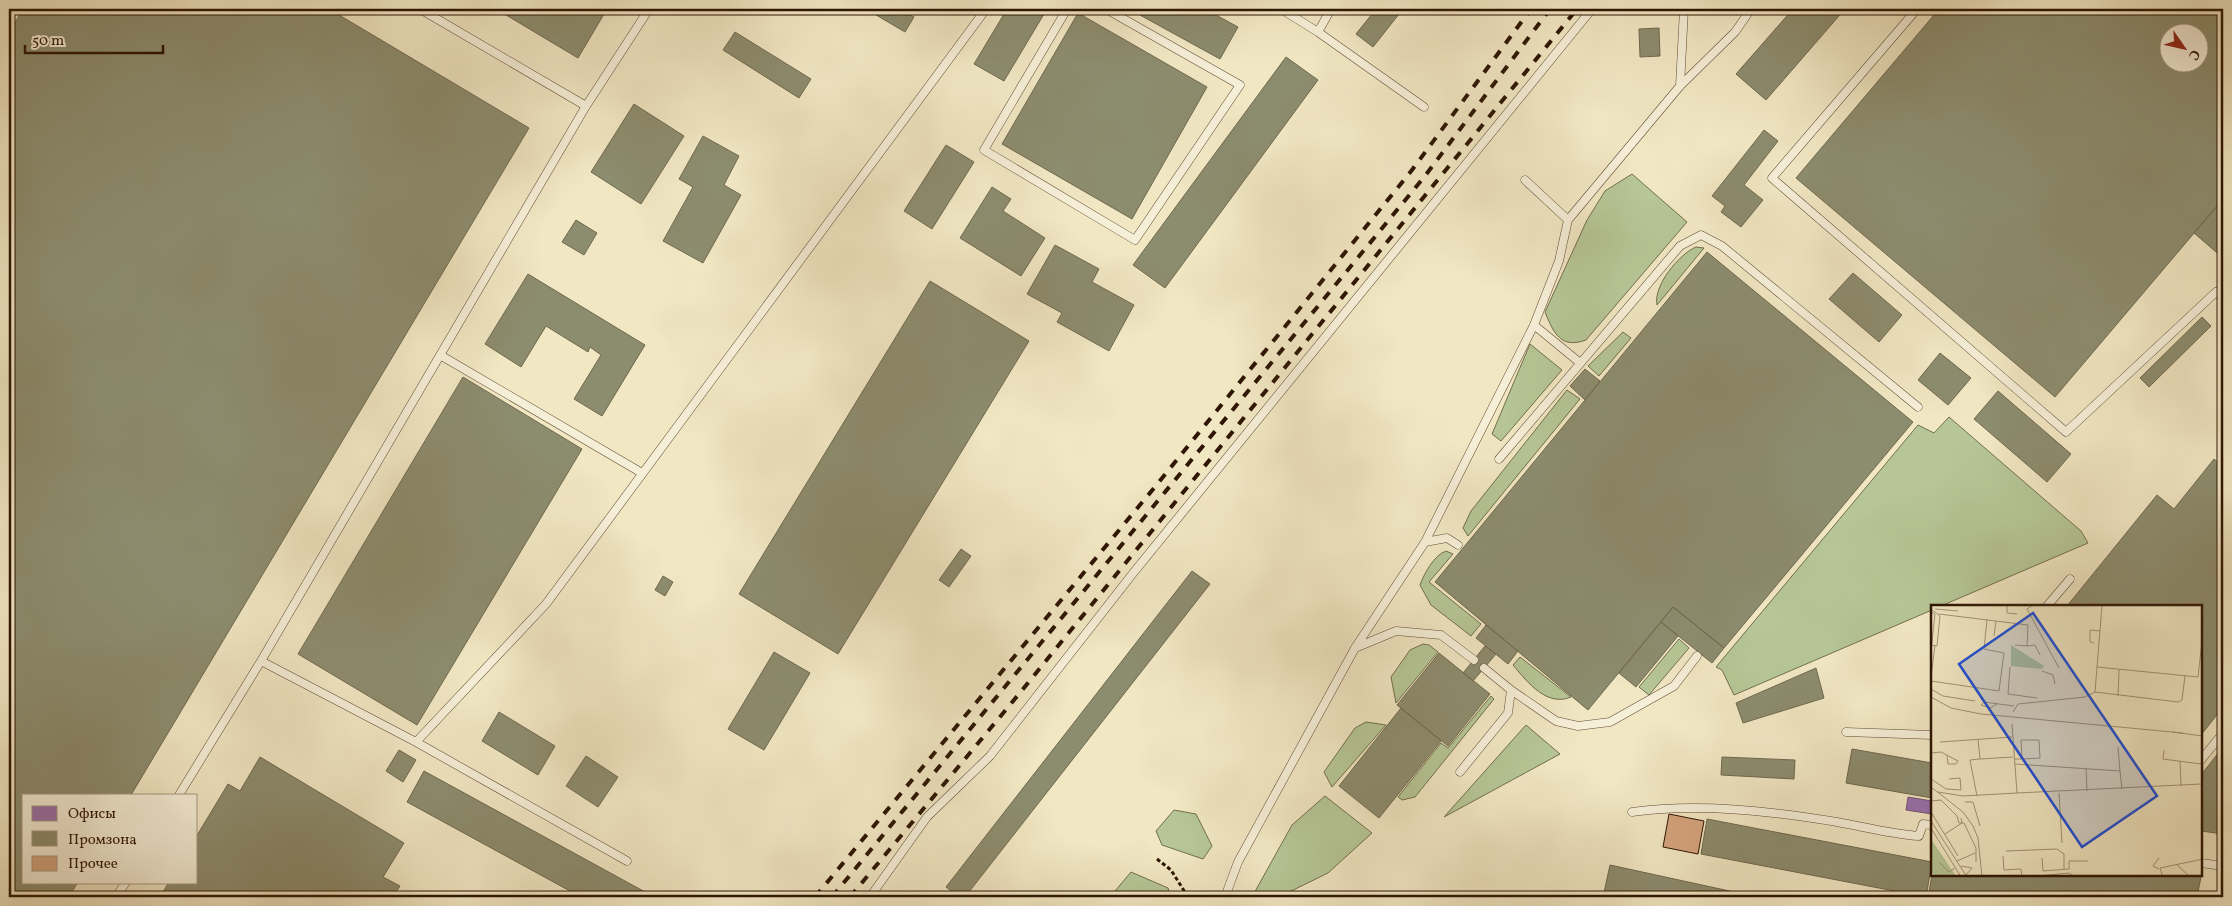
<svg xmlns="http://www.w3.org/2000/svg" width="2232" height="906" font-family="Vollkorn,serif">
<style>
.green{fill:#b6c696;stroke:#726e4c}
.offices{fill:#9970ab;stroke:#795579}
.industry{fill:#8c8c6e;stroke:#70684e;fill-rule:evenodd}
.building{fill:#d5a47f;stroke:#2e1503}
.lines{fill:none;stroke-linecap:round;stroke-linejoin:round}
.service-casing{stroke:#5f4a33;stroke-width:9}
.path{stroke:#2e1503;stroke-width:3;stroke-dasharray:4 2.5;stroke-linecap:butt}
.service{stroke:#f6efd8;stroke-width:8}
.rail{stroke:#2e1503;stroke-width:4;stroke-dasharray:9 9;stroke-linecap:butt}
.inset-road{fill:none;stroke:#a39376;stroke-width:1}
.view{fill:#1d4ed8;fill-opacity:0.15;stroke:#1d4ed8;stroke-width:2.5}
.inset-edge{fill:none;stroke:#2e1503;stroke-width:2.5}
</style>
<rect width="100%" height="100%" fill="#f1e7c3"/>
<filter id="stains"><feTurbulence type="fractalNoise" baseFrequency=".004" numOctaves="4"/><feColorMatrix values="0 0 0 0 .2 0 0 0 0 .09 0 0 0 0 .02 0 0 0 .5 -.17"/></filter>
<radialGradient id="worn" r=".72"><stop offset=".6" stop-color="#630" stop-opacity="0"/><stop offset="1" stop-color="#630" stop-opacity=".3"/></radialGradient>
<path class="green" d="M 1632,174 L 1687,222 L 1586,340 C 1561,349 1554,334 1545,312 L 1587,220 L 1605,191 Z
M 1696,247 L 1704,248 L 1657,305 C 1653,286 1679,254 1696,247 Z
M 1623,332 L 1631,338 L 1599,376 L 1588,366 Z
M 1530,344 L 1562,370 L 1501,441 L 1492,434 Z
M 1567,390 L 1580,399 L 1468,536 L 1463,528 L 1471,511 Z
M 1949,417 L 2081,531 L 2088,543 L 1941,606 L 1932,606 L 1932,610 L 1734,695 L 1722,670 L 1716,667 L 1918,425 L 1934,433 Z
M 1446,551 L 1453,554 L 1429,582 L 1481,624 L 1471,636 L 1431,605 L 1420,585 C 1424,574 1434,555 1446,551 Z
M 1679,639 L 1689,648 L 1649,695 L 1639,687 Z
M 1423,644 L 1429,645 L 1438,652 L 1396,703 L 1391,677 L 1410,650 Z
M 1520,657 L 1571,697 C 1547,707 1528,683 1513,665 Z
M 1491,696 L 1494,699 L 1415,797 L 1402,800 L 1398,797 L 1441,743 L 1448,748 Z
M 1366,722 L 1386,725 L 1332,787 L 1324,772 L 1355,728 Z
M 1526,725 L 1560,754 L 1444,817 Z
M 1325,796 L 1372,833 L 1328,873 L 1279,897 L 1252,897 L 1292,825 Z
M 1174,810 L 1196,814 L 1212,846 L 1203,859 L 1162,845 L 1156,831 Z
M 1131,872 L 1168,888 L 1171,897 L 1110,897 Z"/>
<path class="offices" d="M 1908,797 L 1932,801 L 1932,814 L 1906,810 Z"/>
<path class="industry" d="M 23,9 L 329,9 L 529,128 L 131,795 L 24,795 L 24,882 L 78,882 L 69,897 L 9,897 L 9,33 Z
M 496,9 L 607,9 L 578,58 Z
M 866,9 L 901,9 L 914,17 L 905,32 Z
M 1007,9 L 1047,9 L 1004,81 L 974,64 Z
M 1129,9 L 1205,9 L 1238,27 L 1220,59 Z
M 1376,9 L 1403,9 L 1373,47 L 1356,34 Z
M 1793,9 L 1845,9 L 1766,100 L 1736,74 Z
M 1939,9 L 2223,9 L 2223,199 L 2055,397 L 1796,178 ZM 2170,32 L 2200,32 L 2200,62 L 2170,62 Z
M 1078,13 L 1207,87 L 1132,219 L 1002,144 Z
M 1659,28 L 1660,56 L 1640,57 L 1639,29 Z
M 735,32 L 811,79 L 799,98 L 723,50 Z
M 1286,57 L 1318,80 L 1165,288 L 1133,265 Z
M 634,104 L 684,136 L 641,204 L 591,172 Z
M 1764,130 L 1778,141 L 1744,185 L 1763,200 L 1741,227 L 1721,212 L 1725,206 L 1712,196 Z
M 703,136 L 739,156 L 724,185 L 741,195 L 703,263 L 663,241 L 693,187 L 679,179 Z
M 946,145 L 974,162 L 932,229 L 904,211 Z
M 992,187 L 1011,199 L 1003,211 L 1045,238 L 1021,276 L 960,238 Z
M 2223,199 L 2223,258 L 2194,233 Z
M 576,220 L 597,233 L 584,255 L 562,242 Z
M 1055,245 L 1099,269 L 1092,282 L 1134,305 L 1109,351 L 1057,322 L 1062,313 L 1027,294 Z
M 1707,252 L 1913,422 L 1724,648 L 1673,607 L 1588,710 L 1435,582 Z
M 1853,273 L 1902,315 L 1879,342 L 1829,299 Z
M 528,274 L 645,345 L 602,416 L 574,399 L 601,355 L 590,347 L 588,352 L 546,326 L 521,367 L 485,344 Z
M 930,281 L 1029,341 L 838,654 L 739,594 Z
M 2202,317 L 2211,326 L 2149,387 L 2140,378 Z
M 1940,353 L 1971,378 L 1948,405 L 1918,380 Z
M 1585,369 L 1600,381 L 1585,400 L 1570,386 Z
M 463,377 L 582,449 L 417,725 L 298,654 Z
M 1998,391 L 2071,454 L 2047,482 L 1974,419 Z
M 2214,459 L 2223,467 L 2223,707 L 2201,735 L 2201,606 L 2067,606 L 2157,495 L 2174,509 Z
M 961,549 L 971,556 L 949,587 L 939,580 Z
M 1192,571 L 1210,584 L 965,897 L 959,897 L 946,887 Z
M 663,576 L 673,582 L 665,596 L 655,590 Z
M 1673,607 L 1724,648 L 1712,663 L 1661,622 Z
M 1661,622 L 1678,636 L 1636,687 L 1619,673 Z
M 1486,625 L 1518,651 L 1508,664 L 1476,638 Z
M 1485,646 L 1496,654 L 1473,681 L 1463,673 Z
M 774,652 L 810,673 L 764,750 L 728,729 Z
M 1439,653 L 1490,694 L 1448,746 L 1397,705 Z
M 1816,668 L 1824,698 L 1743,723 L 1736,703 Z
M 1401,708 L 1441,741 L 1379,818 L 1339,786 Z
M 499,712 L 555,746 L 538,775 L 482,741 Z
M 2223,747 L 2223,834 L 2201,831 L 2201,775 Z
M 1852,749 L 1932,763 L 1932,798 L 1846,783 Z
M 399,750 L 416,760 L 403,782 L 386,771 Z
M 586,756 L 618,777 L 598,807 L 566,786 Z
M 260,757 L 404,843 L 383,877 L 400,886 L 393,897 L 160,897 L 169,882 L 196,882 L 196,837 L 228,784 L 240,791 Z
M 1722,757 L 1795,760 L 1794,779 L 1721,775 Z
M 424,771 L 647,893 L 644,897 L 581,897 L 407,802 Z
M 1707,819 L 1932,862 L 1926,897 L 1701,854 Z
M 1610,865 L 1757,897 L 1603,897 Z
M 1932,875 L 2187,875 L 2201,877 L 2197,897 L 1928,897 Z"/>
<path class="building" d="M 1669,814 L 1704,821 L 1698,854 L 1663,847 Z"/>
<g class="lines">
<defs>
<path id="service" d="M 420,9 L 586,106
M 1067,9 L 984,150 L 1135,240 L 1240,85 L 1106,9
M 1281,9 L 1318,32 L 1424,107
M 1917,9 L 1772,178 L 2066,432 L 2216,292 L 2223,298
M 1318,32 L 1331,9
M 1680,86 L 1684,9
M 1568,220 L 1680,86 L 1735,32 L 1751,9
M 1534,325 L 1579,362
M 440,355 L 642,473
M 1499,459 L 1680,246 L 1701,235 L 1722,246 L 1918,407
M 1425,542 L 1447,538 L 1458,545
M 2047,606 L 2070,579
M 1355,648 L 1396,631 L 1441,635 L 1474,660
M 261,661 L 416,742 L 546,604 L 986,9
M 1511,690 L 1556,721 L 1578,726 L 1610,722 L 1674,686 L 1697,656
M 1846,732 L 1932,735
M 416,742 L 627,861
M 2201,760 L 2223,733
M 1460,772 L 1508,713 L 1511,690 L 1484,668
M 179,795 L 261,661 L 586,106 L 649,9
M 1632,812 C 1699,803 1771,811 1837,822 C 1865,827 1891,834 1919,836 L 1923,824 L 1932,825
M 2201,863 L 2223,866
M 116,897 L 126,882
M 870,897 L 927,817 L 990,756 L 1134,572 L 1592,9
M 1225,897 L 1238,862 L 1355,648 L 1425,542 L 1534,325 L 1559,261 L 1568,220 L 1525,180"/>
</defs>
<use href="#service" class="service-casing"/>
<path class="path" d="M 1157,859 L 1171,870 L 1188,897"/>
<use href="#service" class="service"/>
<path class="rail" d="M 815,897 L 1154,488 L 1412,170 L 1531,9
M 832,897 L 1425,176 L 1550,9
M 850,897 L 1014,700 L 1577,9"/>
</g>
<g transform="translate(1931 605)">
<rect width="271" height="271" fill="#f1e7c3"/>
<path d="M 80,40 L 113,61 L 111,64 L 80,61 ZM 0,234 L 25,271 L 4,271 L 0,266 Z" fill="#b6c696"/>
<path class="inset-road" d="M 76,0 L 76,8 L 86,9M 102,0 L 96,4 L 128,63M 0,4 L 9,11 L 6,41 L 0,40M 4,4 L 27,6M 0,7 L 4,9 L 0,46M 8,9 L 97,20 L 96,41 L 84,40M 63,31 L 65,16M 163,38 L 159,37 L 159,25 L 169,26M 96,41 L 104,40 L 109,50M 79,62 L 77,89 L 106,93M 166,62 L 267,72 L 272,27M 111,66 L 122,70 L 124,79M 0,72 L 4,40M 0,76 L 68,86 L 73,48 L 53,44 L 56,15M 0,84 L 12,91 L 44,96M 164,87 L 247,97 L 251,95 L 254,71M 187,91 L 188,65M 0,92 L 20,103 L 50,109 L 252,128M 66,99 L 59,103 L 50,100 L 53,97 L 83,101M 82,107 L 87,99 L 154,92 L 164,87 L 171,0M 241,127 L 272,131M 47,134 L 49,154 L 82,152M 9,137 L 81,132M 187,142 L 189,166M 233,145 L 232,154 L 270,159M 271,147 L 272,169M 0,148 L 10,147 L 27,156 L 25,159 L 17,159 L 16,150M 83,154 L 91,154 L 109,153 L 108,135 L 90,135 L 91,154M 249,156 L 250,181M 84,159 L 189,166 L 191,184M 155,163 L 156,186M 0,174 L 15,184 L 30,185 L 29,173 L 18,174M 272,176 L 272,196M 0,182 L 32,207 L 42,221 L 47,233 L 51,272M 7,187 L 32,191 L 86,188 L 81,119M 86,188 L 270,179M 128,188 L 131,238M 46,191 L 39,155 L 49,154M 0,196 L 10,195 L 26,211 L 28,218 L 33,218 L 45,243 L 45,257M 34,197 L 42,197 L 49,221M 0,207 L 27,251M 0,216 L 36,272M 0,223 L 30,272M 14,229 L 31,218 L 30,213M 75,246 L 126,244 L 133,249 L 133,264M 72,251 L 73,265 L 90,264 L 91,272M 111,253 L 112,266 L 138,264 L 138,256 L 157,256M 228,253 L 222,261 L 228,264M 26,256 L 44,248M 8,257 L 18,267 L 24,263M 245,259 L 259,272M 30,261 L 41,263 L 35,270M 96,272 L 138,268 L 144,272M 232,272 L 229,263 L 272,254"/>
<path class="view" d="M 102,8 L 226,191 L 151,242 L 28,59 Z"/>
<rect width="271" height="271" class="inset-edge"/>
</g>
<rect width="2232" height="906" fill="none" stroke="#f1e7c3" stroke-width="30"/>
<rect x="10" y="10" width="2212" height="886" fill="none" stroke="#2e1503" stroke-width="2.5"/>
<rect x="15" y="15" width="2202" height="876" fill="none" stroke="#2e1503"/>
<rect x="22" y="794" width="175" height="90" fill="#f6efd8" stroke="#a69883"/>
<rect x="32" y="806" width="25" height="15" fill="#9970ab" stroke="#a69883"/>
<text x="68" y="818" font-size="15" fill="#2e1503">Офисы</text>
<rect x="32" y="831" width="25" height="15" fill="#8c8c6e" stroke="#a69883"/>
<text x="68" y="844" font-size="15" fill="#2e1503">Промзона</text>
<rect x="32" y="856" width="25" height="15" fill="#d5a47f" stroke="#a69883"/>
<text x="68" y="868" font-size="15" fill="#2e1503">Прочее</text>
<g transform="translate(2184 48) rotate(124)"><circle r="24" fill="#f6efd8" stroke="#a69883"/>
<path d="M0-4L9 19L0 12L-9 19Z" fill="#8f2418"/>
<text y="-8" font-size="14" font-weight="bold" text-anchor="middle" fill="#2e1503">С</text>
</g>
<path d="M25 45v8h138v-8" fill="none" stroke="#2e1503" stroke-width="2.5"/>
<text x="32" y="45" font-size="15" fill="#2e1503" stroke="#f6efd8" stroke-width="4" paint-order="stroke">50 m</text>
<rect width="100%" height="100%" filter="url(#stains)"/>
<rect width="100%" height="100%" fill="url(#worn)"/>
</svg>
